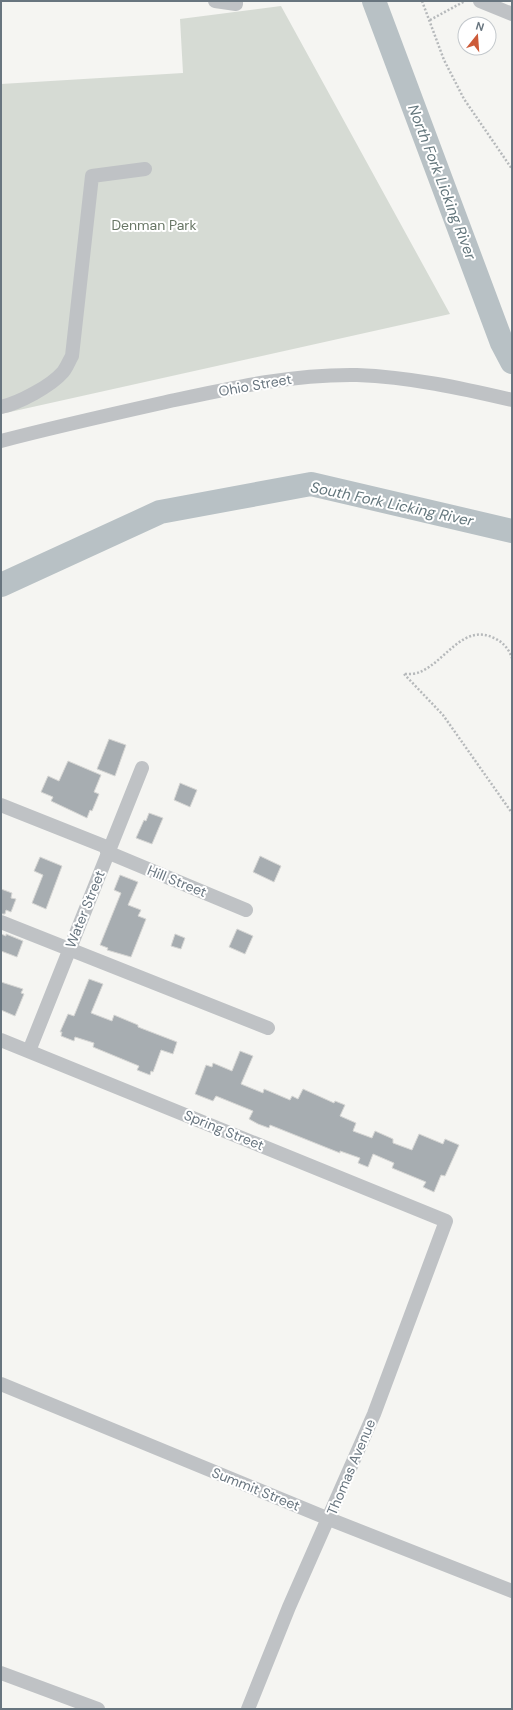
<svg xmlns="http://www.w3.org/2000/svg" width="513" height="1710" font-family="'DM Sans',sans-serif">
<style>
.green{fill:#d6dbd4}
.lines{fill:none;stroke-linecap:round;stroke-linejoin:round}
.river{stroke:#b8c1c5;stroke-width:24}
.building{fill:#a7adb1;stroke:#d6d6d4}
.path{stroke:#b6b9bb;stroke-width:2.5;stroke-dasharray:2 2;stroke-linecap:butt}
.minor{stroke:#bfc2c5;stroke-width:14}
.labels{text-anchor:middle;stroke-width:4;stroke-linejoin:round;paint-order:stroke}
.park-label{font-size:14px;fill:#697766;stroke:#fff}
.street-label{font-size:14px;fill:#68757f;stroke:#fff}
.water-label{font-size:15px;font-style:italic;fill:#63767c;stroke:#fff}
</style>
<rect width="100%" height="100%" fill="#f5f5f2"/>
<path class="green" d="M 281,6 L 450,314 L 1,414 L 1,84 L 183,73 L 180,19 Z"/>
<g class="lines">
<path class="river" d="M 374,1 L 502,343 L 512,362
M 1,585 L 160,512 L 311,484 L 512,531"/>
</g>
<path class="building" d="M 109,739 L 126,745 L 115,776 L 97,769 Z
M 68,761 L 101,775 L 94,792 L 99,794 L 92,811 L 90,810 L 87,818 L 51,801 L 53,797 L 41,792 L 48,776 L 59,781 Z
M 180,783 L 197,790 L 190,807 L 174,800 Z
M 149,813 L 163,818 L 152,844 L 136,838 L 144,820 L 146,821 Z
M 260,856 L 281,866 L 274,882 L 253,872 Z
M 40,857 L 62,866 L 46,909 L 32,903 L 43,875 L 34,871 Z
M 120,875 L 138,882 L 128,905 L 141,910 L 138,916 L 146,919 L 131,957 L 107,950 L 108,948 L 100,945 L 121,893 L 114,890 Z
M 1,889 L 12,893 L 11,898 L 16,899 L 11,912 L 6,910 L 5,914 L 1,914 Z
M 237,929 L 253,936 L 245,954 L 229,947 Z
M 1,934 L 6,936 L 6,934 L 23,941 L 17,957 L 1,951 Z
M 175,934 L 185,938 L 181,949 L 171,946 Z
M 89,979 L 103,984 L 91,1013 L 112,1021 L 114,1015 L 138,1025 L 138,1027 L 177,1042 L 173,1054 L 161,1050 L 153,1072 L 151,1071 L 150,1075 L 137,1070 L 139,1066 L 93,1047 L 94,1043 L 75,1037 L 74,1041 L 61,1036 L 62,1032 L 60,1032 L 68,1014 L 74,1016 Z
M 1,982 L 23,989 L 21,993 L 24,994 L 15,1016 L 1,1010 Z
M 240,1051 L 253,1056 L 241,1084 L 263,1093 L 264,1089 L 290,1100 L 292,1096 L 298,1099 L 303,1089 L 334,1103 L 335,1101 L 345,1105 L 340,1116 L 356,1123 L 353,1131 L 372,1138 L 375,1131 L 393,1139 L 393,1143 L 412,1150 L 419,1134 L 443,1144 L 445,1139 L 459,1145 L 445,1176 L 441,1175 L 434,1192 L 423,1187 L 426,1182 L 392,1168 L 394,1163 L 373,1154 L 368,1167 L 358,1163 L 360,1158 L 340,1151 L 340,1153 L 270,1125 L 269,1128 L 258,1124 L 249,1119 L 253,1111 L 216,1096 L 213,1101 L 195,1094 L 206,1065 L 212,1067 L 213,1063 L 232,1071 Z"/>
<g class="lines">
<path class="path" d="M 422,1 L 444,60 L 464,99 L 512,169
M 430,20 L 465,1
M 404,674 L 443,715 L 512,813
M 405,674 C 410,674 416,674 420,672 C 446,661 463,623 494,638 C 503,642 509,649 512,658"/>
<path class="minor" d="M 215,1 L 236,4 L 236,1
M 480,1 L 512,14
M 1,407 C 19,403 51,386 63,372 C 67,367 69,361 72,356 L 92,176 L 145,169
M 1,441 C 58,426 117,413 175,400 C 235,387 295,374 357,375 C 410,377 461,388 512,400
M 1,805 L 109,848
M 107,852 L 246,910
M 1,922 L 268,1028
M 1,1040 L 446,1221 L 374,1414 L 289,1607 L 248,1709
M 29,1051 L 142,768
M 1,1384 L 329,1519 L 512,1591
M 1,1673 L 98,1709"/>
</g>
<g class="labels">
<g class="park-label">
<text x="154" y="230">Denman Park</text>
</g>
<g class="street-label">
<text transform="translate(255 385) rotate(-10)" y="5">Ohio Street</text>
<text transform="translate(177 881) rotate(22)" y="5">Hill Street</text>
<text transform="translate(85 909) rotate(-68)" y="5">Water Street</text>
<text transform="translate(224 1130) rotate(22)" y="5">Spring Street</text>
<text transform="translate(351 1467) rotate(-67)" y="5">Thomas Avenue</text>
<text transform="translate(256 1489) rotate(22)" y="5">Summit Street</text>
</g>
<g class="water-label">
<text transform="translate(442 182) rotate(69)" y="5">North Fork Licking River</text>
<text transform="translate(392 504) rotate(12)" y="5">South Fork Licking River</text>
</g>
</g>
<rect width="513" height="1710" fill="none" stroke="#68757f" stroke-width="4"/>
<g transform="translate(477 36) rotate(17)"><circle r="19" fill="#ffffff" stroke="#c3c8cc"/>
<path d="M0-3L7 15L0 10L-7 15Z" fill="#cd5b39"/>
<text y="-6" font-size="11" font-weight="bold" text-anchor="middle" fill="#68757f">N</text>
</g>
</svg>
